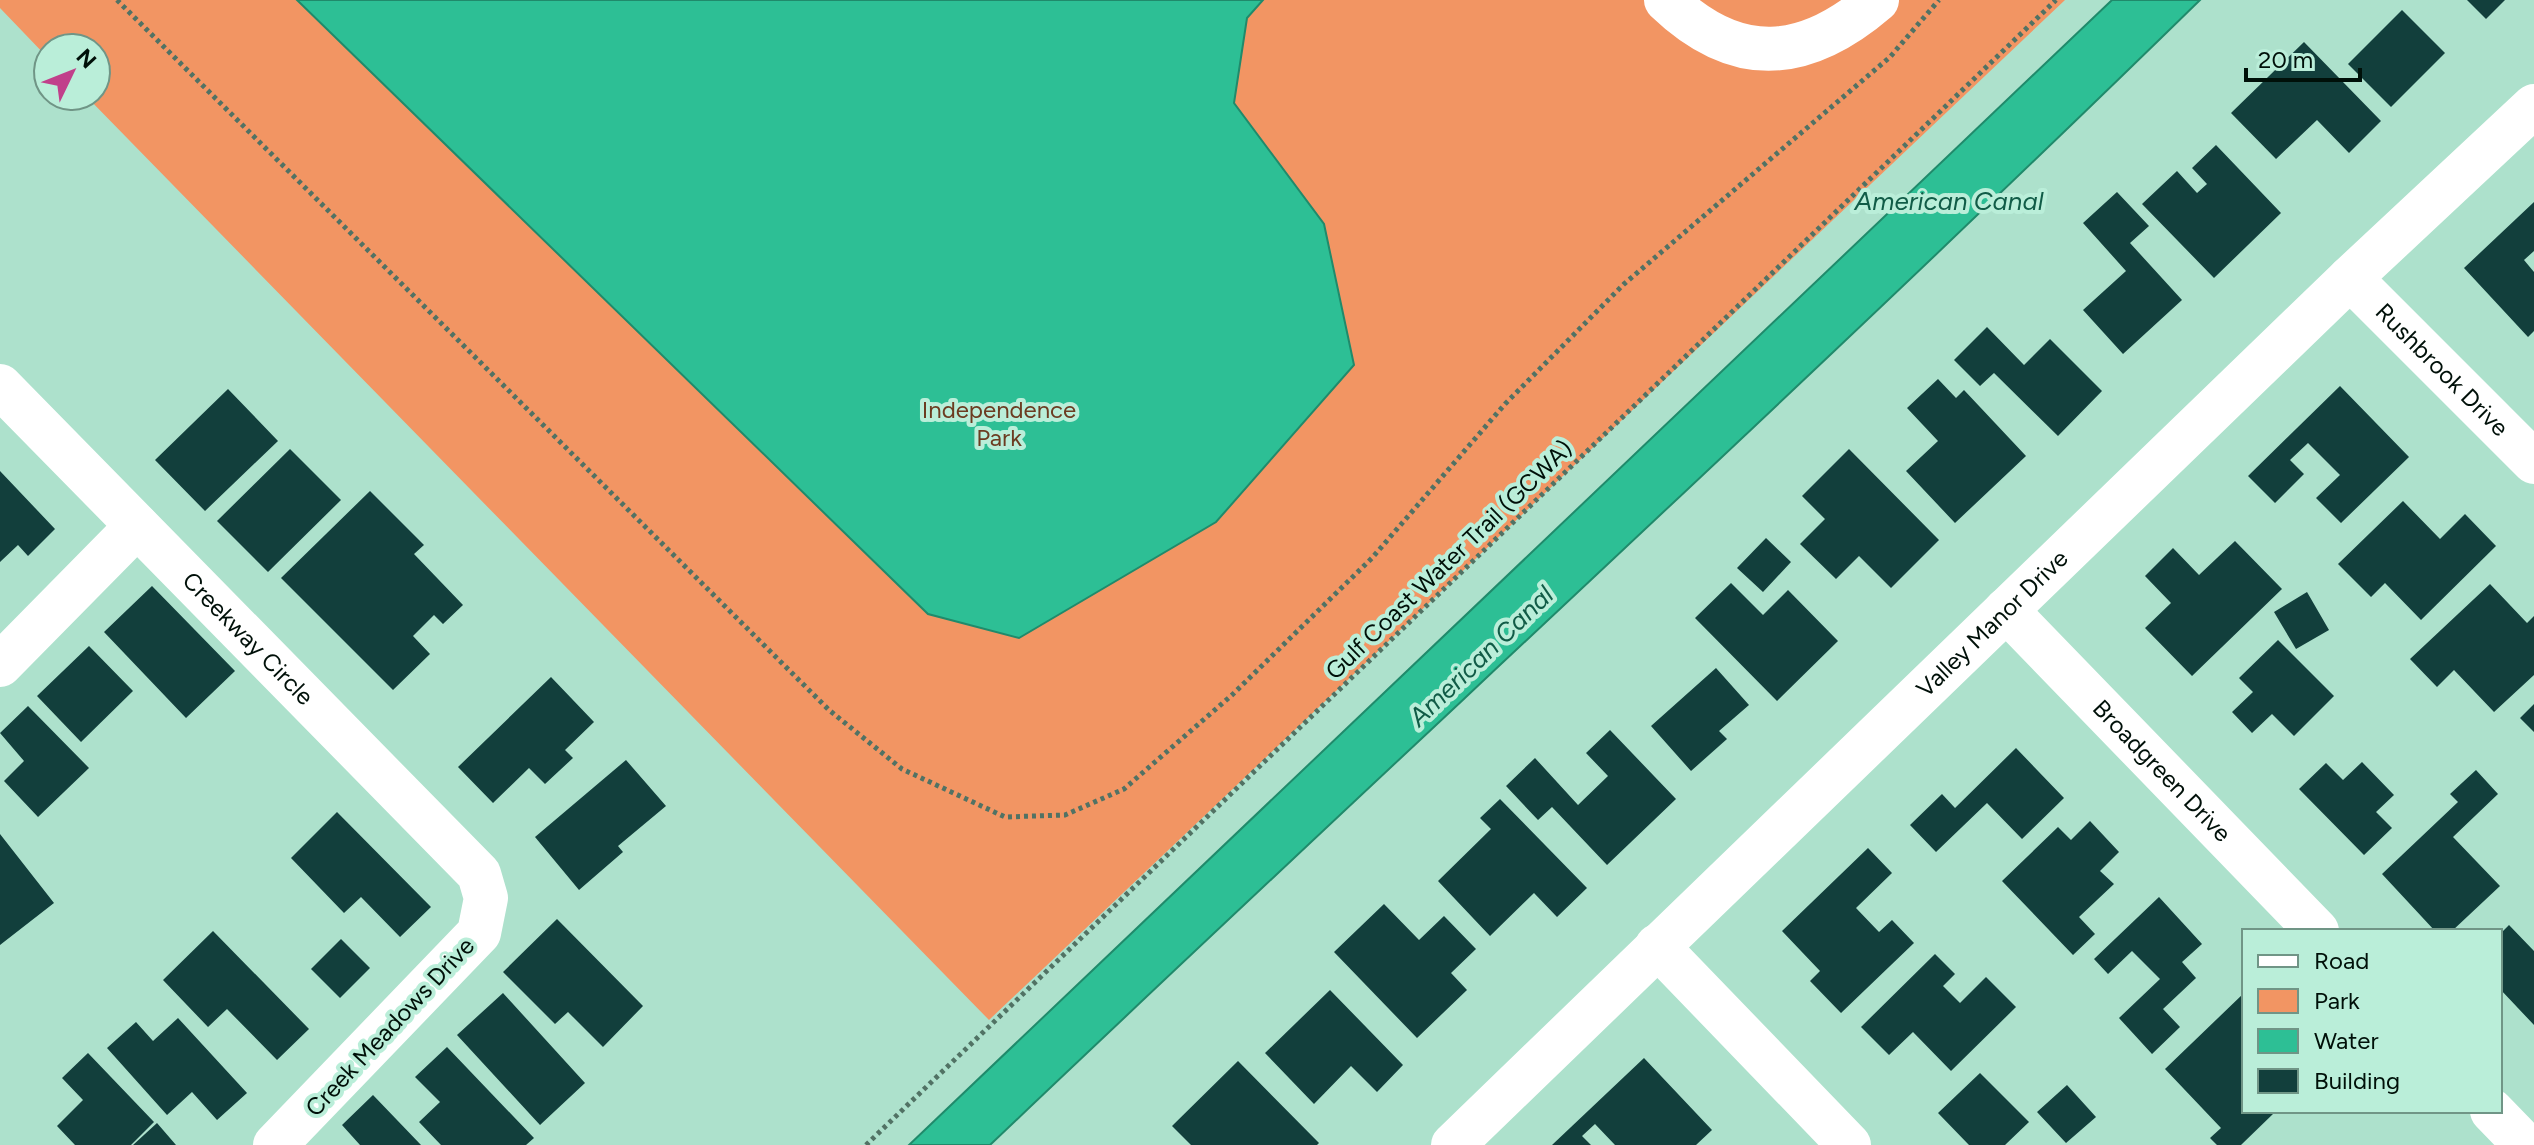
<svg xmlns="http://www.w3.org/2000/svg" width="2534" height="1145" font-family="Figtree,sans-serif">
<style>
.green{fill:#f29563}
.water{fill:#2dbf95;stroke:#208a6b;stroke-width:2}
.building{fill:#123f3c}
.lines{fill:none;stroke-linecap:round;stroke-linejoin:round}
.path{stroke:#517264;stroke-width:5;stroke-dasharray:4 4;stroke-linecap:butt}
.minor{stroke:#fff;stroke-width:44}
.labels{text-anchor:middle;stroke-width:8;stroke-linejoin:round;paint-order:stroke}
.street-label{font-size:24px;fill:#001009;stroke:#baeed9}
.park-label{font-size:24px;fill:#6c3c21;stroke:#baeed9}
.water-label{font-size:26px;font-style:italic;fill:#115c47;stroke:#baeed9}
</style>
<rect width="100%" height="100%" fill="#ade1cc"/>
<path class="green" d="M 0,0 L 2065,0 L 989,1020 L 86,96 L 96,96 L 96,48 L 48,48 L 48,58 L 0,8 Z"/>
<path class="water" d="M 297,0 L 1263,0 L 1247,18 L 1234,103 L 1324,224 L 1354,365 L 1216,522 L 1019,638 L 928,614 Z
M 2112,0 L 2200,0 C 1803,388 1392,762 990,1145 L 909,1145 Z"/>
<path class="building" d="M 2467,0 L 2505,0 L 2486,19 Z
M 2402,10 L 2445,53 L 2391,107 L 2348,64 Z
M 2304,42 L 2381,121 L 2349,153 L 2317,120 L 2276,159 L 2231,113 Z
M 2216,145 L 2281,213 L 2214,278 L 2142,204 L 2177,171 L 2197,193 L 2207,184 L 2192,168 Z
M 2117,192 L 2149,226 L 2130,243 L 2182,300 L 2123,354 L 2083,310 L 2126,271 L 2083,223 Z
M 2534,202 L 2534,251 L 2524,260 L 2534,272 L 2534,331 L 2528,337 L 2464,268 Z
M 1987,327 L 2024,365 L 2050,339 L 2102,391 L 2058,436 L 1994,373 L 1980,386 L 1954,360 Z
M 1938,379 L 1956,398 L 1964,390 L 2026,456 L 1955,523 L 1906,471 L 1938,441 L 1907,408 Z
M 2340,386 L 2409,457 L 2341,523 L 2316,498 L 2340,475 L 2308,443 L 2290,460 L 2304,474 L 2275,503 L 2248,476 Z
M 228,389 L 278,441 L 205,511 L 155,460 Z
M 290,449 L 341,500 L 268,572 L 217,521 Z
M 1849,449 L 1939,540 L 1891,588 L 1859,556 L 1836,579 L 1800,544 L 1825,519 L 1802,496 Z
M 0,471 L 55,529 L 28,556 L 18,545 L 0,562 Z
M 370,491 L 424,545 L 414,554 L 463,605 L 443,624 L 434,615 L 413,636 L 430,654 L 393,690 L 281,578 Z
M 2403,501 L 2440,539 L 2465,514 L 2496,546 L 2421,620 L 2385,583 L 2371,597 L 2338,564 Z
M 1766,538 L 1791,562 L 1763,592 L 1737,568 Z
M 2235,541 L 2282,589 L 2192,676 L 2145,628 L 2171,603 L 2145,576 L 2173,548 L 2199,575 Z
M 1731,583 L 1763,615 L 1788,590 L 1838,641 L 1777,701 L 1695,618 Z
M 2490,584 L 2527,623 L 2534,616 L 2534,675 L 2494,712 L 2454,670 L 2437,687 L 2410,659 Z
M 152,586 L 235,671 L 186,718 L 104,632 Z
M 2307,592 L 2329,630 L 2296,649 L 2274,612 Z
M 2278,640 L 2334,696 L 2294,736 L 2272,714 L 2252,733 L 2232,712 L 2253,692 L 2239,678 Z
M 89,646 L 133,691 L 81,742 L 37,696 Z
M 1716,668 L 1749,705 L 1719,731 L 1727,739 L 1691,771 L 1651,726 Z
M 551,677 L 594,722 L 565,750 L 573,758 L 545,784 L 529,768 L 493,803 L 458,767 Z
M 2534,704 L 2534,732 L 2520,718 Z
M 28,706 L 89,768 L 38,817 L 4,781 L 24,761 L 0,733 Z
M 1610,730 L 1676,799 L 1607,865 L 1552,807 L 1538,820 L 1506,786 L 1535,758 L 1578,805 L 1608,776 L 1586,753 Z
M 2016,748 L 2064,798 L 2022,839 L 1987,803 L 1936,852 L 1910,825 L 1942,794 L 1955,808 Z
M 626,760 L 666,806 L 618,846 L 623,852 L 579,890 L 535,837 Z
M 2362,762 L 2394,795 L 2376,812 L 2392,828 L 2364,855 L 2299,789 L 2326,763 L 2343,780 Z
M 2476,770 L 2498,794 L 2453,837 L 2500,886 L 2452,931 L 2435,931 L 2382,874 L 2458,802 L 2450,794 Z
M 1500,799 L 1587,888 L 1557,917 L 1534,893 L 1490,936 L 1438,881 L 1491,829 L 1480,818 Z
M 337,812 L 431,907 L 400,937 L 361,897 L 344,913 L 291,858 Z
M 2090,821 L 2119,852 L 2100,871 L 2114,884 L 2079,917 L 2095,934 L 2073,955 L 2002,881 L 2058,827 L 2071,840 Z
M 0,834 L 54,903 L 0,945 Z
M 1868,848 L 1892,873 L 1856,908 L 1879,932 L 1892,920 L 1914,943 L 1841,1013 L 1810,981 L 1820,971 L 1782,931 Z
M 2159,897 L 2202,944 L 2182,962 L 2196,978 L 2163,1009 L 2180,1027 L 2152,1054 L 2119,1018 L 2160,979 L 2132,951 L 2108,974 L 2094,959 Z
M 1384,904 L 1419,940 L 1444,916 L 1476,949 L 1451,973 L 1467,990 L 1417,1038 L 1334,952 Z
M 557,919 L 643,1006 L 603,1047 L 568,1012 L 555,1024 L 503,972 Z
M 2509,925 L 2534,951 L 2534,1025 L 2500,989 L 2500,934 Z
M 213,931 L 309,1029 L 277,1060 L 227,1009 L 208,1027 L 163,980 Z
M 341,939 L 370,968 L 340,998 L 311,969 Z
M 1935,954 L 1955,974 L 1943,986 L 1960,1003 L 1986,977 L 2016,1007 L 1951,1071 L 1913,1032 L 1889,1055 L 1861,1027 Z
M 1330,990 L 1403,1065 L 1377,1092 L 1351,1066 L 1314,1104 L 1265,1053 Z
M 503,993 L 585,1083 L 540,1125 L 457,1035 Z
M 2244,993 L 2244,1111 L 2274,1113 L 2241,1145 L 2217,1145 L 2210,1138 L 2221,1128 L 2165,1069 Z
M 178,1018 L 247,1093 L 217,1120 L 192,1092 L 167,1115 L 107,1048 L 136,1022 L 153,1041 Z
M 447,1047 L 534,1138 L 526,1145 L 441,1145 L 419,1122 L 440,1102 L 415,1077 Z
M 88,1053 L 154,1122 L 131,1145 L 75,1145 L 57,1126 L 83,1100 L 62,1078 Z
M 1644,1058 L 1712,1130 L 1696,1145 L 1615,1145 L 1595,1124 L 1582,1136 L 1591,1145 L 1552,1145 Z
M 1238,1061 L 1319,1143 L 1317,1145 L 1191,1145 L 1172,1126 Z
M 1980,1073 L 2029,1122 L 2005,1145 L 1969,1145 L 1938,1113 Z
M 2067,1085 L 2096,1117 L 2066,1143 L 2037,1112 Z
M 373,1095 L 421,1145 L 360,1145 L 342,1125 Z
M 157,1123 L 176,1145 L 133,1145 Z"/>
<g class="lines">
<path class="path" d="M 117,0 L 829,710 L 902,769 L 1005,817 L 1065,815 L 1124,789 L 1232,695 L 1372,558 L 1505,404 L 1624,284 L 1890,57 L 1939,0
M 866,1145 L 2056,0"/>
<g class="minor">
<path d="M 1666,0 C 1737,68 1805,62 1877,0"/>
<path id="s1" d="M 2350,278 L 2534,462"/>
<path id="s2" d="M 0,386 L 479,874 L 486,898 L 479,933 L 275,1145"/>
<path id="s3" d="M 2006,610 L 2317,931"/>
<path d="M 0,665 L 137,526"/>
<path d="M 1657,946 L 1849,1145"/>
<path d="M 2492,1111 L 2525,1145"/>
<path id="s4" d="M 1453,1145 L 2350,278 L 2534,106"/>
</g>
</g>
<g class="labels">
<g class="street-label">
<text dy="8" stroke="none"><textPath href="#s1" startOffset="130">Rushbrook Drive</textPath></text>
<text transform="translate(1449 560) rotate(-44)" y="8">Gulf Coast Water Trail (GCWA)</text>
<text dy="8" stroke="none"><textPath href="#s4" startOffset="750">Valley Manor Drive</textPath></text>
<text dy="8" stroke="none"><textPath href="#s2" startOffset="354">Creekway Circle</textPath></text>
<text dy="8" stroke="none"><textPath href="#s3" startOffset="224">Broadgreen Drive</textPath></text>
<text transform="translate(390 1027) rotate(-47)" y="8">Creek Meadows Drive</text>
</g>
<g class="park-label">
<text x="999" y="418">Independence<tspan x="999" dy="28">Park</tspan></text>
</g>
<g class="water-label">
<text x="1949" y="210">American Canal</text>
<text transform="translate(1481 656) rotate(-44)" y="9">American Canal</text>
</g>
</g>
<rect x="2242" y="929" width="260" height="184" fill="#baeed9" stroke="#709586" stroke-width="2"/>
<rect x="2258" y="955" width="40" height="12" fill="#ffffff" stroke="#709586" stroke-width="2"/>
<text x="2314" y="969" font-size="24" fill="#001009">Road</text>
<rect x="2258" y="989" width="40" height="24" fill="#f29563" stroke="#709586" stroke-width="2"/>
<text x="2314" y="1009" font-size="24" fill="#001009">Park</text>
<rect x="2258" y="1029" width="40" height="24" fill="#2dbf95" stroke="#709586" stroke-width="2"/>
<text x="2314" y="1049" font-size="24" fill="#001009">Water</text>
<rect x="2258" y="1069" width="40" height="24" fill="#123f3c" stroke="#709586" stroke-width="2"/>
<text x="2314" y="1089" font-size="24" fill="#001009">Building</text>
<g transform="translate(72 72) rotate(47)"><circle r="38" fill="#baeed9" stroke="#709586" stroke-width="2"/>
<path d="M0-6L14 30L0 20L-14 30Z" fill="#c1408b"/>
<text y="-12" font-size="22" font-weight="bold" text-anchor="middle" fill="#001009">N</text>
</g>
<path d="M2246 68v12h114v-12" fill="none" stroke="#001009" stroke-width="4"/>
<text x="2258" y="68" font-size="24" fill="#001009" stroke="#baeed9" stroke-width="6" paint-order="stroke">20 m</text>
</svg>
